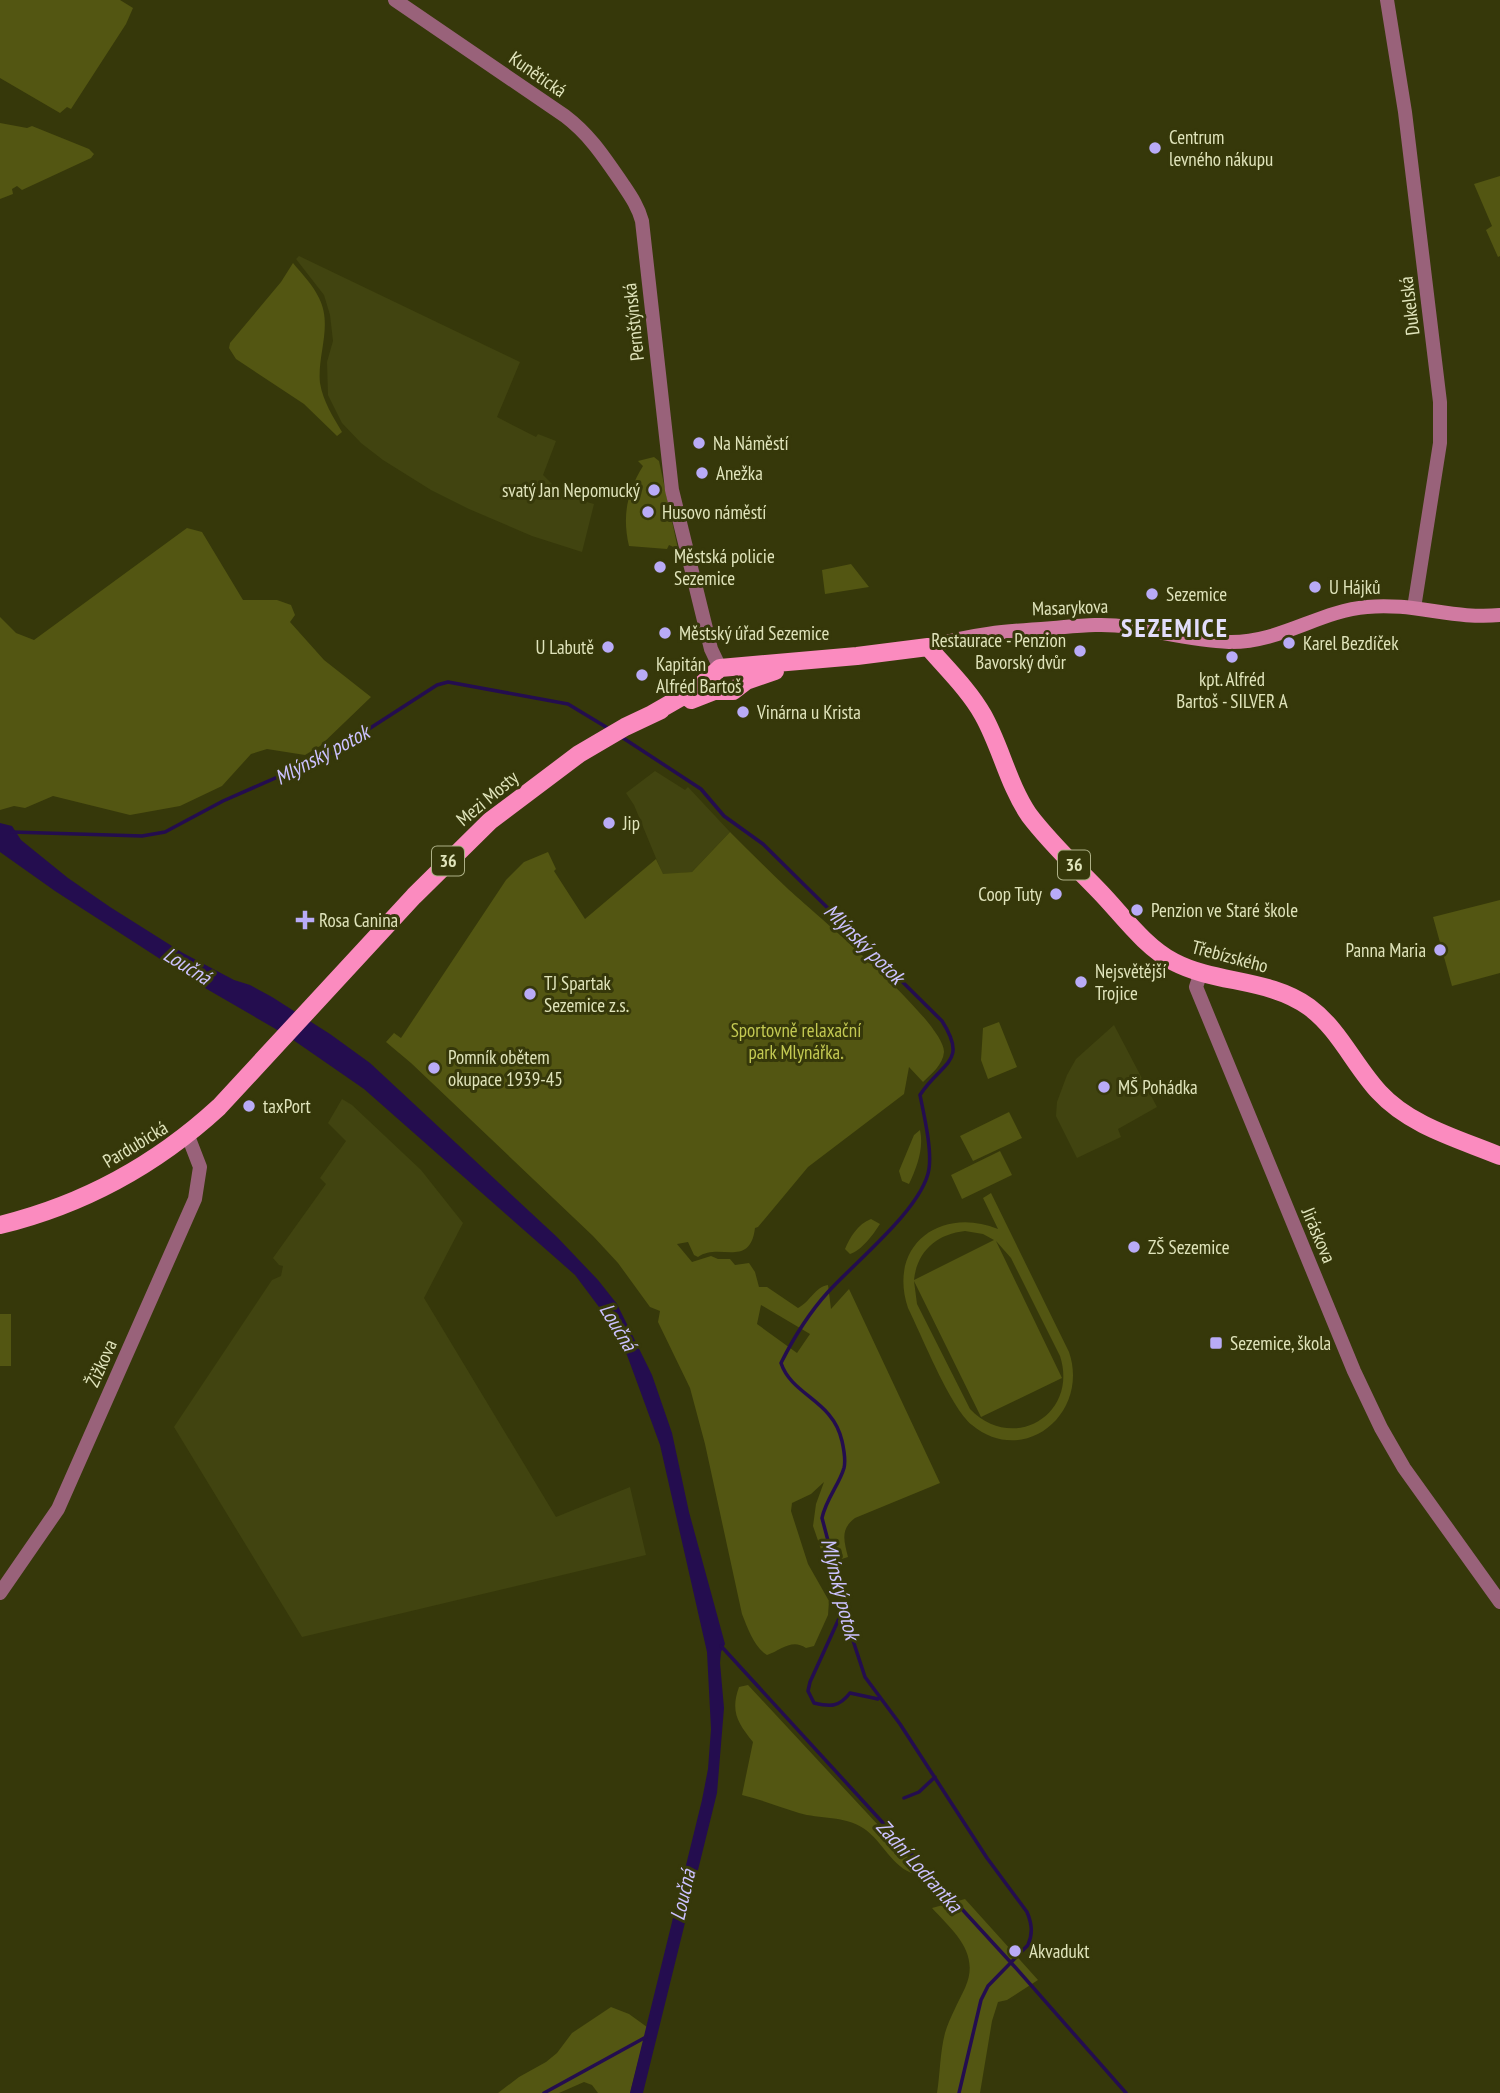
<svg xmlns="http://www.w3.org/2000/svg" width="1500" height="2093" font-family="'PT Sans Narrow',sans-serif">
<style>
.built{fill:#414410}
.green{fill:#535612;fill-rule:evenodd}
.water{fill:#240d4f}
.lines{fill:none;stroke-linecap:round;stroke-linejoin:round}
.stream{stroke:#240d4f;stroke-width:3.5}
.tertiary{stroke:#99627a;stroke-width:14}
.secondary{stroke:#d07aa1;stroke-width:14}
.primary{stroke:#fb8bbf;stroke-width:18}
.poi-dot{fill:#b9abf7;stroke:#36380a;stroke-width:2.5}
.labels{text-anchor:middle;stroke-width:6;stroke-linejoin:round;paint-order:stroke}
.shield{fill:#36380a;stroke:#adb086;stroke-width:2}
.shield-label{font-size:18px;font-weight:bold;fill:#e0e4bb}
.street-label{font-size:19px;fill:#e0e4bb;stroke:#36380a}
.poi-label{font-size:19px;fill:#e0e4bb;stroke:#36380a;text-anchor:start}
.park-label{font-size:19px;fill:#c3c952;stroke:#36380a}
.water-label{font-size:21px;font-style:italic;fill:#ccc2ff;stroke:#36380a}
.district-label{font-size:26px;font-weight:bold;letter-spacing:2px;fill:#e2ddfb;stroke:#36380a}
</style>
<rect width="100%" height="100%" fill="#36380a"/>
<path class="built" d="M 299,256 L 520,362 L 497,417 L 536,437 L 538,434 L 556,441 L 543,475 L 563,495 L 594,504 L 582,552 L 532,536 L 469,509 L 431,490 L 383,460 L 361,443 L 342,423 L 328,395 L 327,362 L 333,341 L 330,315 L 324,295 L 296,259 Z
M 655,771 L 685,790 L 688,787 L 730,832 L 692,872 L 663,875 L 634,805 L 626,793 Z
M 1114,1025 L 1157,1107 L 1118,1129 L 1121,1137 L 1077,1158 L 1056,1116 L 1057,1102 L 1067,1075 L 1076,1059 Z
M 342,1099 L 352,1105 L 421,1170 L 463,1223 L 424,1298 L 556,1517 L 630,1487 L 646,1555 L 302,1637 L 174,1427 L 272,1280 L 281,1276 L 283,1266 L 279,1265 L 273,1258 L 326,1184 L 320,1178 L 346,1141 L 328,1123 Z"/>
<path class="green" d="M 0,0 L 120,0 L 133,8 L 126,24 L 71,109 L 67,107 L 60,113 L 0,78 Z
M 0,123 L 27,128 L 32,126 L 89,149 L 94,154 L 91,158 L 22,190 L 17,186 L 12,189 L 13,194 L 0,199 Z
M 1500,176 L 1500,256 L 1498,257 L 1486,230 L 1492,226 L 1474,184 Z
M 293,263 C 302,274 313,285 319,298 C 333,325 317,355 320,383 C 323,401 333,417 342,432 L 337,436 L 304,404 L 236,359 L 229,348 L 230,343 L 281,282 Z
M 654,457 L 659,461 L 678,549 L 669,545 L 667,549 L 629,546 C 622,516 627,492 643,466 L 638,461 Z
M 187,528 L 202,532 L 243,600 L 277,600 L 291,605 L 295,615 L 290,622 L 324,660 L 371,697 L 320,746 L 305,755 L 267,749 L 251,754 L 222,786 L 180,806 L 130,815 L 53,796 L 25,808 L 14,806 L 0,810 L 0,617 L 16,633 L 34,640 Z
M 851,564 L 869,587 L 825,594 L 822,570 Z
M 730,832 C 749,851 768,870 787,888 C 814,913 945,1022 944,1052 C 943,1065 931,1074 923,1082 L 909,1067 L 904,1094 L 808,1167 L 758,1227 L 755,1228 C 750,1269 719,1242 698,1257 L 694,1255 L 688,1242 L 677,1244 L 692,1262 L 711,1256 L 718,1259 L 730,1259 L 735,1265 L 749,1263 L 755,1272 L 759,1287 L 767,1287 L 798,1308 C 810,1302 815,1287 828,1285 L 831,1309 L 849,1289 L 940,1483 L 855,1518 C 840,1529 844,1541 848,1557 L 826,1564 L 813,1526 L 816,1504 L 824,1482 L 811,1494 L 792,1503 L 791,1511 L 808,1564 L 829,1601 L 828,1615 L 814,1646 L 806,1648 C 792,1638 781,1650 767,1655 C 754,1647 748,1629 742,1614 L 705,1444 L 690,1388 L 658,1322 L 660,1311 L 650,1307 L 618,1263 L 593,1236 L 411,1063 L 386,1042 L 394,1033 L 401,1038 L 506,880 L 524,862 L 548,852 L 556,869 L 554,871 L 585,919 L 656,859 L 663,874 L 692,872 ZM 761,1305 L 810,1334 L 797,1353 L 757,1324 Z
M 1500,900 L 1500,973 L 1452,986 L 1433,917 Z
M 999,1022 L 1017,1067 L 988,1079 L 981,1060 L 983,1028 Z
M 1009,1112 L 1022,1138 L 973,1161 L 960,1136 Z
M 920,1130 C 924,1148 917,1167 909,1184 L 902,1181 L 899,1171 L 914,1135 Z
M 1000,1151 L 1012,1175 L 962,1199 L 951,1175 Z
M 991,1193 L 1069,1352 C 1090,1413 1024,1468 972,1425 C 950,1407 922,1336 908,1308 C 887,1245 941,1206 998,1229 L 983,1198 ZM 965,1231 L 983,1234 L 994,1240 L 914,1280 C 917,1251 937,1234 965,1231 ZM 996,1241 L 1011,1258 L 1060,1356 C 1079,1414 1013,1454 970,1409 L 917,1304 L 914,1281 L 981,1417 L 1062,1378 Z
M 871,1219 L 880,1224 C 873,1235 861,1251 850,1254 L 845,1249 C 850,1237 858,1224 871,1219 Z
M 0,1314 L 11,1314 L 11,1366 L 0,1366 Z
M 748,1685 L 919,1869 L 915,1874 C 892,1868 883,1841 863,1828 C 846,1816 819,1819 799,1813 C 780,1807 762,1800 742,1795 L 753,1742 C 738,1723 730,1712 739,1687 Z
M 965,1899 L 1038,1980 L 1007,2000 L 998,2002 L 992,2021 L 980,2093 L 937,2093 C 940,2074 940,2052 945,2033 C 950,2017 958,2003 965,1988 C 981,1953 953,1931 932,1908 Z
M 611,2007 L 629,2014 L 647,2027 L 630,2093 L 598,2093 L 592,2085 L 584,2082 L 559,2093 L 498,2093 L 519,2077 L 546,2062 L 557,2053 L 572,2033 Z"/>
<path class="water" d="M 0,823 L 12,826 L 21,840 L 68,878 L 110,907 L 183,953 L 234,980 L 250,985 L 272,997 L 330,1034 L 370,1063 L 557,1237 L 598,1280 L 617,1304 L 652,1375 L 672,1433 L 689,1512 L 725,1644 L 721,1652 L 720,1663 L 724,1708 L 717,1793 L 643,2093 L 630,2093 L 702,1800 L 708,1769 L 711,1729 L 707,1652 L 660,1445 L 627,1355 L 599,1307 L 575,1275 L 364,1089 L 286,1035 L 205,988 L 55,891 L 0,852 Z"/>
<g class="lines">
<path class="stream" d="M 620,736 L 701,789 L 724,816 L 763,844 L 942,1021 C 969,1063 941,1062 920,1095 C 924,1115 932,1149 929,1169 C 923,1208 855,1262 828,1292 C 809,1313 794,1337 781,1363 C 792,1396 833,1400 842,1441 C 844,1450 846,1460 844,1468 C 839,1485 826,1499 822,1518 L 844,1601 L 843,1610 L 865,1677 L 900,1724 L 987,1858 L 1027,1912 C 1032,1924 1033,1933 1028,1945 L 988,1986 L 981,2000 L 959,2093
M 12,832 L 142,836 L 165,832 L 223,801 L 330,754 L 437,685 L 448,682 L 568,704 L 611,730
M 842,1612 L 810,1682 L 808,1691 L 814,1703 C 831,1707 839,1707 850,1693 L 878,1699
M 721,1646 L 1015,1967 L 1126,2093
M 904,1798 L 919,1792 L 935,1777
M 544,2093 L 646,2037"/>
<path class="tertiary" d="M 395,0 L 565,116 C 590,135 604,157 622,183 C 630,195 638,206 642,221 L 672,490 L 711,649 L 720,668
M 1387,0 L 1405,112 L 1440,402 L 1440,443 L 1414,608
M 1201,972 L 1196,987 L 1354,1371 L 1381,1428 L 1404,1468 L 1500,1602
M 0,1593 L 58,1509 L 195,1199 L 200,1167 L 188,1136"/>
<path class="secondary" d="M 928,647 C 973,633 1008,631 1054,628 C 1078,626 1104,623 1128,627 C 1162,632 1195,641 1229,642 C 1280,643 1319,611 1367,607 C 1412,602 1455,620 1500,615"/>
<path class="primary" d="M 691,700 L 714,691 L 733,691 L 746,681 L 775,671
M 652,714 L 699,687 L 720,668 L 857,656 L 928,647 C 946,668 969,690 983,715 C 1001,747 1008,784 1029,815 C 1050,843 1077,868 1101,893 C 1123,916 1145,947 1174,962 C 1216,984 1269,978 1309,1007 C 1339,1029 1354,1065 1379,1092 C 1410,1126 1459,1139 1500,1156
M 0,1225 C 82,1205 157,1164 219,1107 L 414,896 L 490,821 L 579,754 L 625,727 L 661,710"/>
</g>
<g class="poi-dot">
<circle cx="1155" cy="148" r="7"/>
<circle cx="699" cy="443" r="7"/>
<circle cx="702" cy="473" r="7"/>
<circle cx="654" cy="490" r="7"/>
<circle cx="648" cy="512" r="7"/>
<circle cx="660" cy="567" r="7"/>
<circle cx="1315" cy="587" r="7"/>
<circle cx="1152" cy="594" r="7"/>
<circle cx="665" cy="633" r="7"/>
<circle cx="1289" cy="643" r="7"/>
<circle cx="608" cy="647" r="7"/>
<circle cx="1080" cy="651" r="7"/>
<circle cx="1232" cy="657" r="7"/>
<circle cx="642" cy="675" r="7"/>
<circle cx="743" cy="712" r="7"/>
<circle cx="609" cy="823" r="7"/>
<circle cx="1056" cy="894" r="7"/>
<circle cx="1137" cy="910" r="7"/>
<path d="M301.5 909.5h7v7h7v7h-7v7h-7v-7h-7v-7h7z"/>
<circle cx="1440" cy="950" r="7"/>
<circle cx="1081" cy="982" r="7"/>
<circle cx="530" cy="994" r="7"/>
<circle cx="434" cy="1068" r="7"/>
<circle cx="1104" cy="1087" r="7"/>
<circle cx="249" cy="1106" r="7"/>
<circle cx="1134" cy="1247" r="7"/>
<rect x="1209" y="1336" width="14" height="14" rx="3.5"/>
<circle cx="1015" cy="1951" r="7"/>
</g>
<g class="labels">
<g class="shield">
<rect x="432" y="846.5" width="32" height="29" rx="5"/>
<rect x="1058" y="850.5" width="32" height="29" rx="5"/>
</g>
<g class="shield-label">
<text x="448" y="867">36</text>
<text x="1074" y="871">36</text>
</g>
<g class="street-label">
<text transform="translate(538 74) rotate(35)" y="7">Kunětická</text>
<text transform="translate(1409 306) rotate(-97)" y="7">Dukelská</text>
<text transform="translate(633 322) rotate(-96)" y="7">Pernštýnská</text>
<text transform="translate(1070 607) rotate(-2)" y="7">Masarykova</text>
<text transform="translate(487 798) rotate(-40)" y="7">Mezi Mosty</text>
<text transform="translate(1230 956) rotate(15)" y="7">Třebízského</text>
<text transform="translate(135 1144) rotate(-31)" y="7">Pardubická</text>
<text transform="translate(1319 1235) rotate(67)" y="7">Jiráskova</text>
<text transform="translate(101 1363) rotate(-66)" y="7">Žižkova</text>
</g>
<g class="poi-label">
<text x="1169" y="144">Centrum<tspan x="1169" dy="22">levného nákupu</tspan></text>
<text x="713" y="450">Na Náměstí</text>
<text x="716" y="480">Anežka</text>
<text x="640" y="497" text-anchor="end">svatý Jan Nepomucký</text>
<text x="662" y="519">Husovo náměstí</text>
<text x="674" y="563">Městská policie<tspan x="674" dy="22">Sezemice</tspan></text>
<text x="1329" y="594">U Hájků</text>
<text x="1166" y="601">Sezemice</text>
<text x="679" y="640">Městský úřad Sezemice</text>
<text x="1066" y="647" text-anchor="end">Restaurace - Penzion<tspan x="1066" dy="22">Bavorský dvůr</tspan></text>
<text x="1303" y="650">Karel Bezdíček</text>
<text x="594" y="654" text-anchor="end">U Labutě</text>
<text x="656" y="671">Kapitán<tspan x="656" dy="22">Alfréd Bartoš</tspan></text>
<text x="1232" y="686" text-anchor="middle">kpt. Alfréd<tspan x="1232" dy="22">Bartoš - SILVER A</tspan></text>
<text x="757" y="719">Vinárna u Krista</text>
<text x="623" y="830">Jip</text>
<text x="1042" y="901" text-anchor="end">Coop Tuty</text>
<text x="1151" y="917">Penzion ve Staré škole</text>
<text x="319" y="927">Rosa Canina</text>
<text x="1426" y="957" text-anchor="end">Panna Maria</text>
<text x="1095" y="978">Nejsvětější<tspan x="1095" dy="22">Trojice</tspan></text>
<text x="544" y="990">TJ Spartak<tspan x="544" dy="22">Sezemice z.s.</tspan></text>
<text x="448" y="1064">Pomník obětem<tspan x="448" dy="22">okupace 1939-45</tspan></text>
<text x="1118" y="1094">MŠ Pohádka</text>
<text x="263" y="1113">taxPort</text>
<text x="1148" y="1254">ZŠ Sezemice</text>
<text x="1230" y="1350">Sezemice, škola</text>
<text x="1029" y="1958">Akvadukt</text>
</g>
<g class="park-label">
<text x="796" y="1037">Sportovně relaxační<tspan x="796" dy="22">park Mlynářka.</tspan></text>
</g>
<g class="water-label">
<text transform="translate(322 755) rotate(-28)" y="7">Mlýnský potok</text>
<text transform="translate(864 944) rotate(45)" y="7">Mlýnský potok</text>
<text transform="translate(187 966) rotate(32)" y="7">Loučná</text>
<text transform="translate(618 1327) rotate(59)" y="7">Loučná</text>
<text transform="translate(840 1589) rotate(76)" y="7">Mlýnský potok</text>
<text transform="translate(919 1866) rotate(48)" y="7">Zadní Lodrantka</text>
<text transform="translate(683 1895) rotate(-77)" y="7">Loučná</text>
</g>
<g class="district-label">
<text x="1175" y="637">SEZEMICE</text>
</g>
</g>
</svg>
